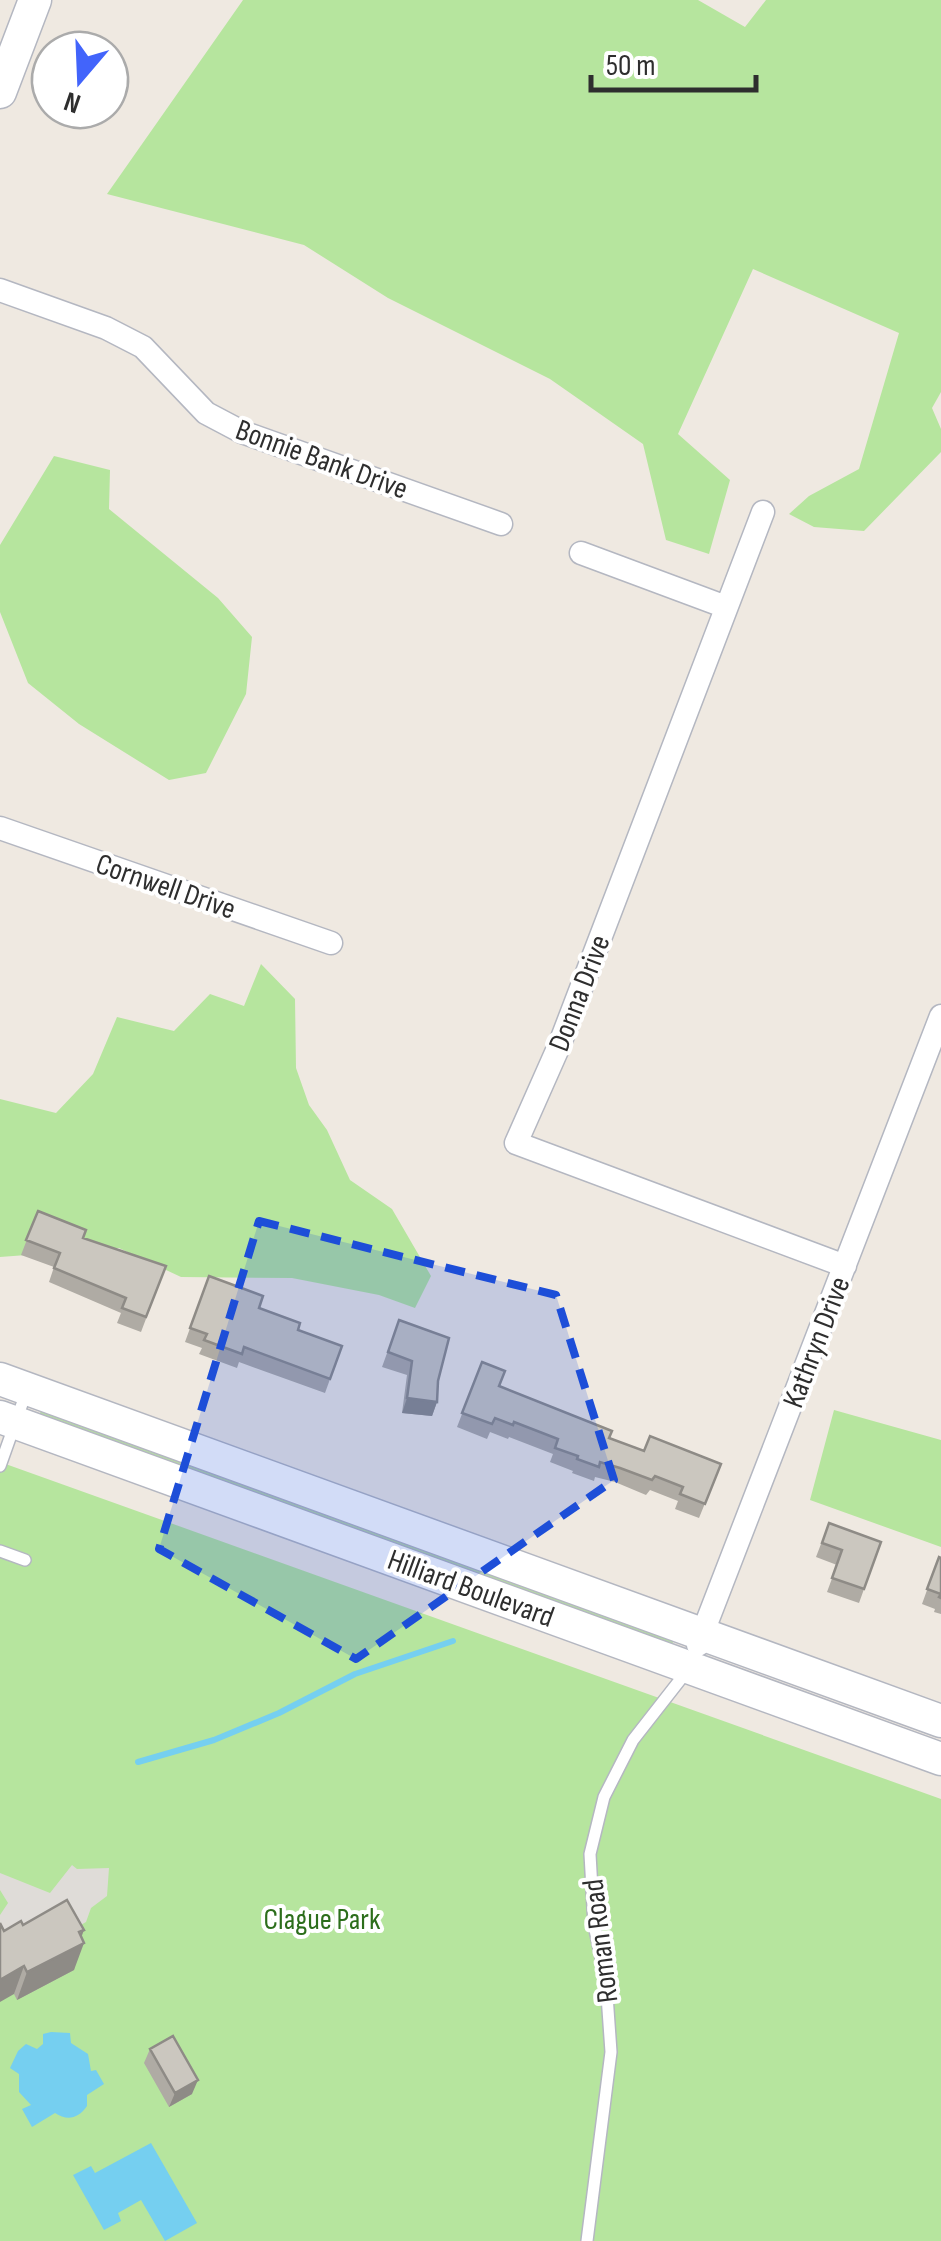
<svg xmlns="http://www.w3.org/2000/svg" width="941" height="2241" font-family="'Sofia Sans Condensed',sans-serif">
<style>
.green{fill:#b6e59e}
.plaza{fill:#dfdcd8}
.water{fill:#75cff0}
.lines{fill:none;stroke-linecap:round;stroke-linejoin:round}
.stream{stroke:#75cff0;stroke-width:6}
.lane-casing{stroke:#b4b7c1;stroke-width:14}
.street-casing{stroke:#b4b7c1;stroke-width:25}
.secondary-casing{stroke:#b4b7c1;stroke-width:35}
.lane{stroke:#fff;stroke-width:11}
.street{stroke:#fff;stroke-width:22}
.secondary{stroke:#fff;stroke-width:32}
.wall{fill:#afaba4}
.shaded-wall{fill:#8e8b86}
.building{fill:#cbc7bf;stroke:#8e8b86;stroke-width:2.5}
.marked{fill:#1d4ed8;fill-opacity:0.2;stroke:#1d4ed8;stroke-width:8;stroke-dasharray:20 12;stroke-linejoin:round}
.labels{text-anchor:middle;stroke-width:8;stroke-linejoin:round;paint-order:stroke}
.street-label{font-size:30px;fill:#2e2e2e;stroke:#fff}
.park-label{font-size:30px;fill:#2c6e1b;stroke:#fff}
</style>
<rect width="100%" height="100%" fill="#efe9e1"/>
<path class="green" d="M 243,0 L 698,0 L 745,27 L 766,0 L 941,0 L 941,392 L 932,408 L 941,429 L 941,452 L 864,531 L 814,527 L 789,514 L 809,496 L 859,469 L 899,333 L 753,269 L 678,434 L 730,480 L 709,554 L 666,540 L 643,444 L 550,379 L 388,298 L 304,245 L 107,194 Z
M 54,456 L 110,470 L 109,509 L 218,598 L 252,637 L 246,694 L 206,773 L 169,780 L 79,724 L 28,683 L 0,612 L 0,545 Z
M 261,964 L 295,999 L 296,1068 L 309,1105 L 327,1130 L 350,1180 L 392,1209 L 431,1276 L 415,1308 L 379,1295 L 292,1278 L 181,1277 L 119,1248 L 0,1257 L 0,1099 L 56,1113 L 93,1074 L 117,1017 L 174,1031 L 210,994 L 244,1006 Z
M 42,1409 L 675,1636 L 671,1648 L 39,1415 Z
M 834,1410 L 941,1440 L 941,1547 L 810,1500 Z
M 0,1462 L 941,1799 L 941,2241 L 0,2241 Z"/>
<path class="plaza" d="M 72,1865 L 77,1869 L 109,1868 L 107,1896 L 91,1908 L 86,1922 L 62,1936 L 0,1955 L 0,1915 L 8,1903 L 0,1890 L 0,1873 L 50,1893 Z"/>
<path class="water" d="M 51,2032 L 70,2033 L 71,2043 L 88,2054 L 91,2071 L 96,2070 L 104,2084 L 87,2095 L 87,2106 C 78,2119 67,2121 55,2113 L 32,2127 L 22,2109 L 31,2105 L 19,2092 L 19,2074 L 10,2068 L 18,2051 L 26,2044 L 37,2049 L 43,2044 L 43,2034 Z
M 151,2143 L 197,2223 L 165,2241 L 141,2200 L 118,2213 L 121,2221 L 104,2230 L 73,2175 L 91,2166 L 95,2173 Z"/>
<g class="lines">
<path class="stream" d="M 138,1762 L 214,1740 L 279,1713 L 355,1674 L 453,1641"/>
<defs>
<path id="lane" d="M 0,1466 L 27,1390
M 0,1551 L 25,1560
M 587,2241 L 611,2052 L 606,1981 L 594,1925 L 590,1854 L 604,1797 L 633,1740 L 687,1671"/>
<path id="street" d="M 0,290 L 106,328 L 143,347 L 206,413 L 242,432 L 501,524
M 763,512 L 559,1046 L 516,1143 L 845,1266
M 581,553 L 726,607
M 0,828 L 331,943
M 698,1645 L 941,1016"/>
<path id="secondary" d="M 0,92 L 35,0
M 0,1379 L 941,1721
M 0,1417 L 941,1759"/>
</defs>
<use href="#lane" class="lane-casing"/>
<use href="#street" class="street-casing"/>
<use href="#secondary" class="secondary-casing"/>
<use href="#lane" class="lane"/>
<use href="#street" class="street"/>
<use href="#secondary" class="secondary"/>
</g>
<path class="wall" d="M 38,1211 L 83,1238 L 166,1266 L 141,1332 L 117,1323 L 121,1313 L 49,1282 L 54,1267 L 21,1255 Z
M 209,1276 L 259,1308 L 298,1330 L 342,1346 L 325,1393 L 239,1362 L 237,1368 L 199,1354 L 202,1348 L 185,1342 Z
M 399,1320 L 438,1381 L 437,1402 L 432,1416 L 402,1413 L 407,1375 L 382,1367 Z
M 482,1362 L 500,1386 L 609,1438 L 644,1451 L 721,1464 L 699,1518 L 675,1509 L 678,1501 L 650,1490 L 646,1495 L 615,1482 L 595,1477 L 594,1481 L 572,1473 L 573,1471 L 550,1462 L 553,1454 L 509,1437 L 508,1439 L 490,1432 L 487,1439 L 457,1427 Z
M 829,1523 L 881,1542 L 859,1603 L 827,1592 L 837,1565 L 816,1557 Z
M 939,1557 L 941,1558 L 941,1614 L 934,1612 L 935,1609 L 922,1604 Z
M 23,1925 L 81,1937 L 74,1970 L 17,2000 L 14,1994 Z
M 150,2049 L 192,2094 L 169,2107 L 144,2063 Z"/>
<path class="shaded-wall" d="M 407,1398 L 437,1402 L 432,1416 L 402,1413 Z
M 84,1930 L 78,1946 L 84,1943 L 74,1970 L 17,2000 L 27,1972 Z
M 24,1966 L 14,1994 L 0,2002 L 0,1980 Z
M 198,2080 L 192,2094 L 169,2107 L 175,2093 Z"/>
<path class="building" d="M 38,1211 L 86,1230 L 83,1238 L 166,1266 L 146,1317 L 122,1308 L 126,1298 L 54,1268 L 60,1253 L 26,1240 Z
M 209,1276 L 263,1296 L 259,1308 L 300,1323 L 298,1330 L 342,1346 L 330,1379 L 244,1347 L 242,1354 L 204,1340 L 207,1334 L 190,1328 Z
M 399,1320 L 449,1338 L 438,1381 L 437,1402 L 407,1398 L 412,1361 L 388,1352 Z
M 482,1362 L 505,1371 L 499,1386 L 612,1431 L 609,1438 L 644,1451 L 650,1436 L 721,1464 L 705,1504 L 680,1494 L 683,1487 L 655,1476 L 652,1480 L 620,1468 L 600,1462 L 599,1467 L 577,1459 L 578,1456 L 555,1448 L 558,1439 L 514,1422 L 513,1425 L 495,1418 L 492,1424 L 462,1413 Z
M 829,1523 L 881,1542 L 864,1589 L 832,1578 L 842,1550 L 822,1543 Z
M 939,1557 L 941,1558 L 941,1598 L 939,1597 L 941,1594 L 927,1589 Z
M 67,1900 L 84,1930 L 79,1932 L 84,1943 L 27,1972 L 24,1966 L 0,1980 L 0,1923 L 4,1931 L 21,1921 L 23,1925 Z
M 173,2036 L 198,2080 L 175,2093 L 150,2049 Z"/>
<path class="marked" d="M 259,1221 L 556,1295 L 614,1480 L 356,1659 L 159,1549 Z"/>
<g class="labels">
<g class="street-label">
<text transform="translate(322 459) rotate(20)" y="10">Bonnie Bank Drive</text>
<text transform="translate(166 886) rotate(19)" y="10">Cornwell Drive</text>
<text transform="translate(579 993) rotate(-69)" y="10">Donna Drive</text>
<text transform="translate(816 1342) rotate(-69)" y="10">Kathryn Drive</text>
<text transform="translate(471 1588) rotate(20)" y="10">Hilliard Boulevard</text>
<text transform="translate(600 1941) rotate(-97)" y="10">Roman Road</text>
</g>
<g class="park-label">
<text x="322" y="1929">Clague Park</text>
</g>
</g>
<g transform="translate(80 80) rotate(199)"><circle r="48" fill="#ffffff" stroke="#ababab" stroke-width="2.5"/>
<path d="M0-8L18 38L0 25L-18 38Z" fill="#4264fb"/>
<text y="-15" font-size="28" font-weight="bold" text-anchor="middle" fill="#2e2e2e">N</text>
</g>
<path d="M591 75v15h165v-15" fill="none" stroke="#2e2e2e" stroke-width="5"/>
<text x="606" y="75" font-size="30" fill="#2e2e2e" stroke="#ffffff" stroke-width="8" paint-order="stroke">50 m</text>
</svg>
